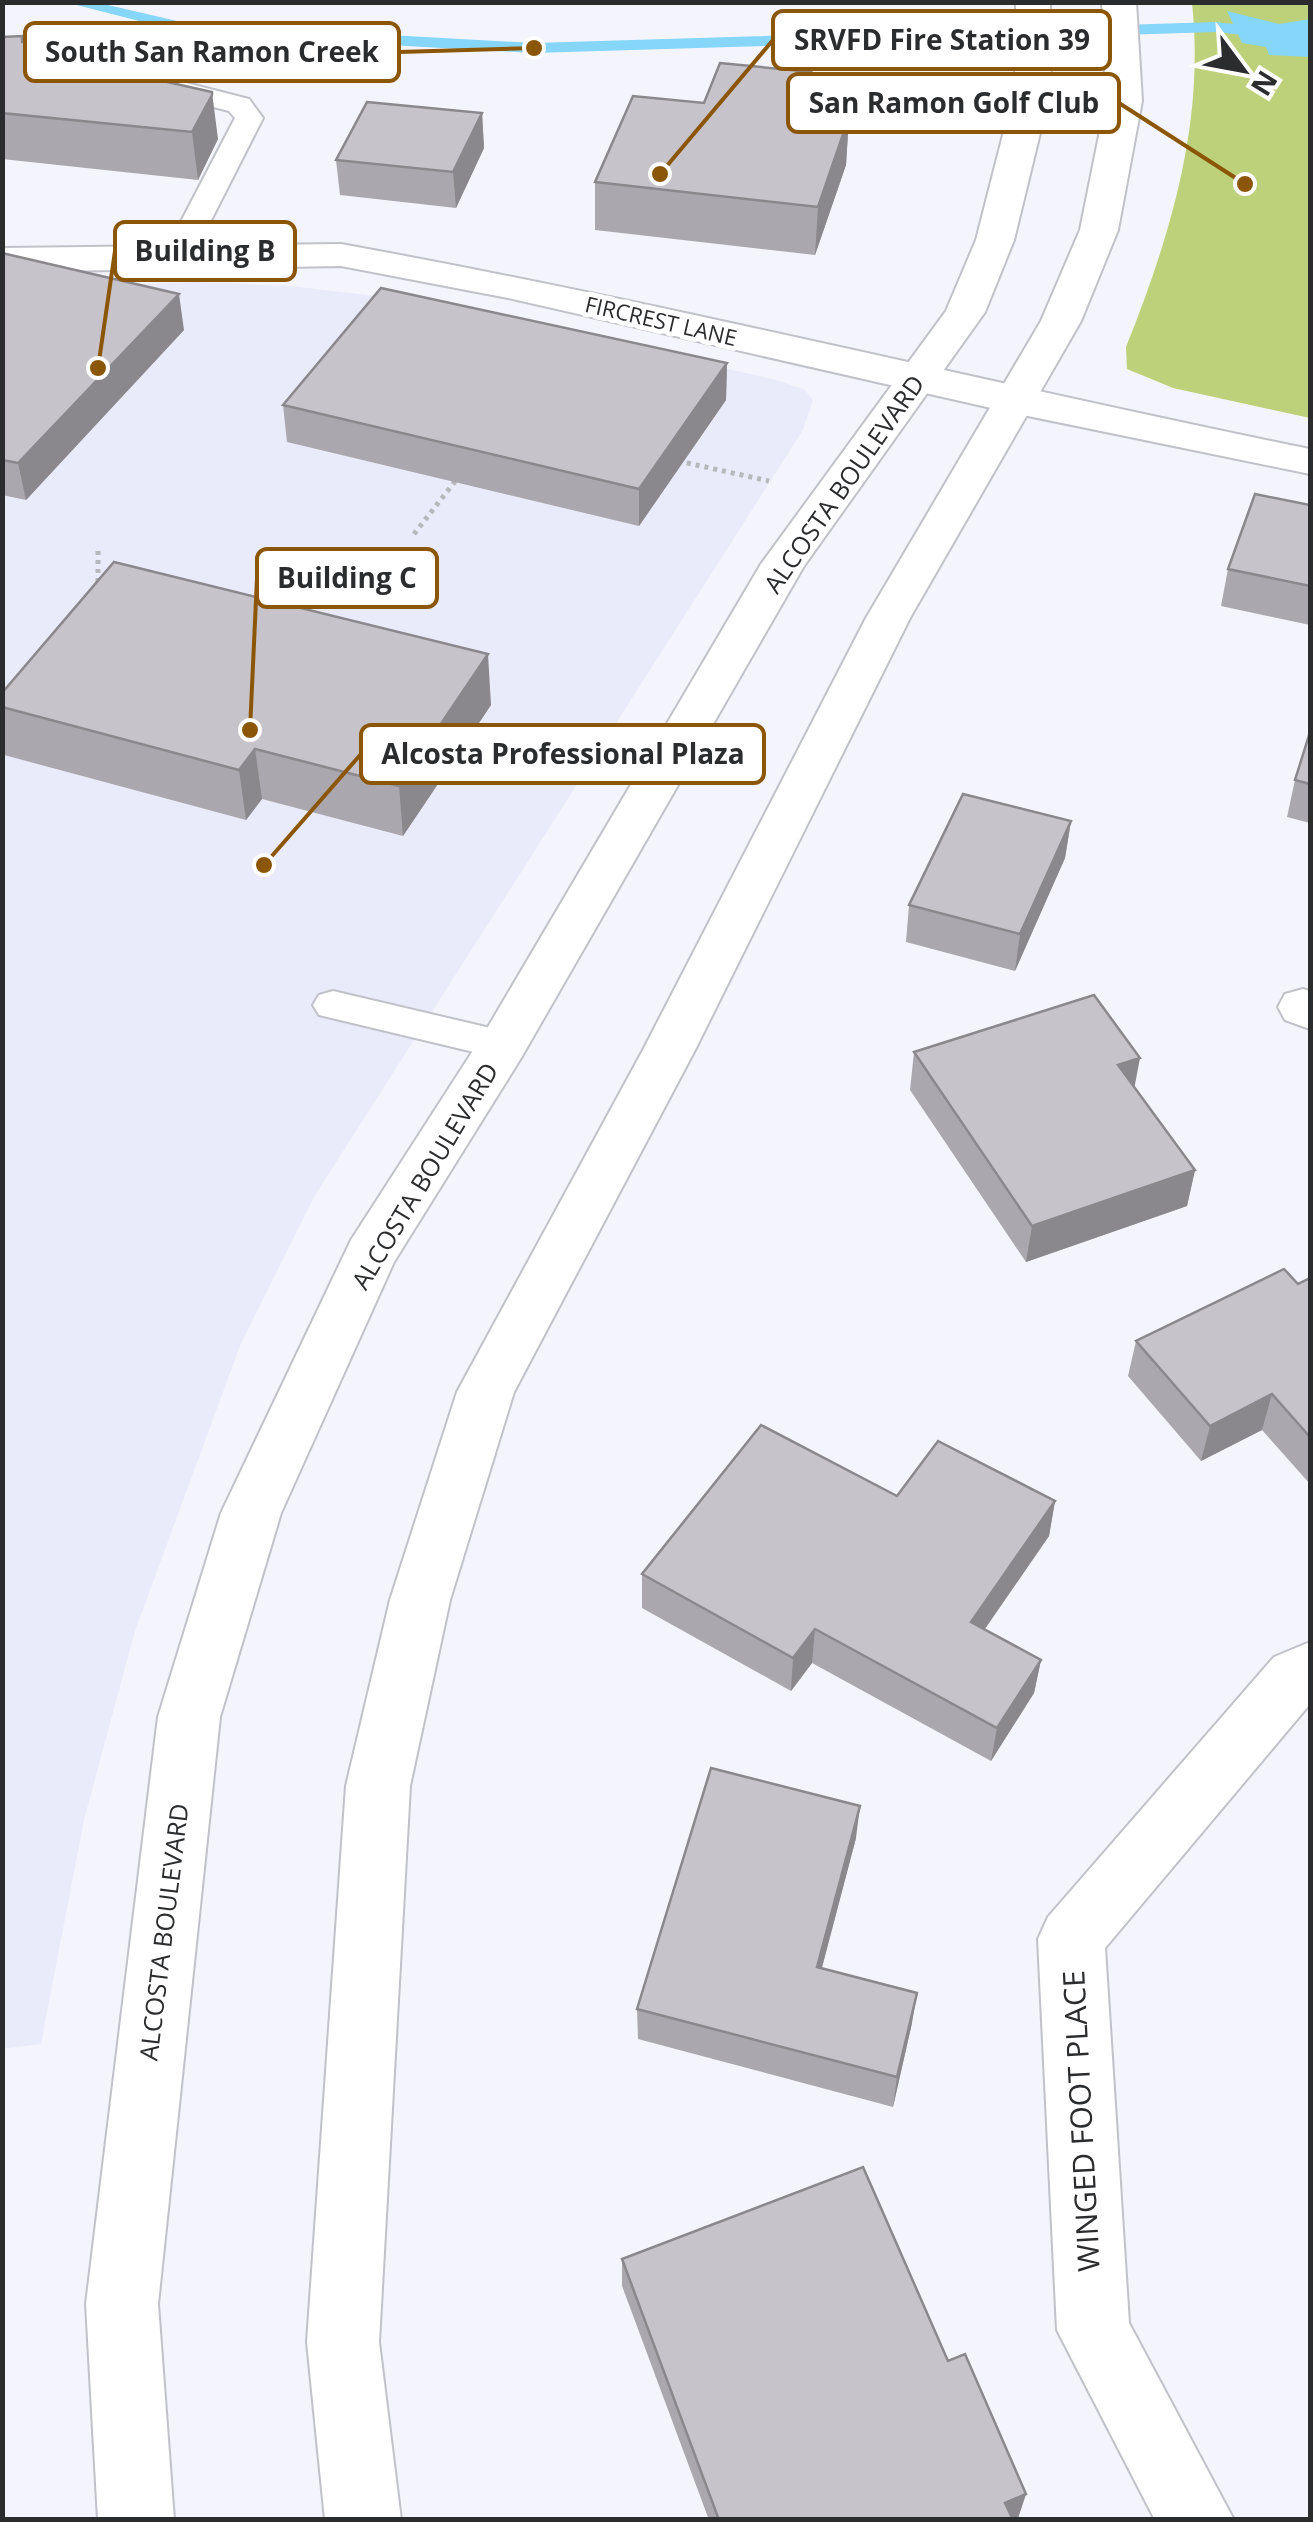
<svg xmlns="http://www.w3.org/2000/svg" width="1313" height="2522" font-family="'Open Sans',sans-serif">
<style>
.built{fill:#eaebfa}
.green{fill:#bdd17a}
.water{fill:#85d6f9}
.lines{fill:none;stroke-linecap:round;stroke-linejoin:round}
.stream{fill:#85d6f9;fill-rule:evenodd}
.lane-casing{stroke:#c1c2c9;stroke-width:4}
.street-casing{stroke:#c1c2c9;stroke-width:4}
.secondary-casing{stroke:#c1c2c9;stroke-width:4}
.path{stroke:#b7b8bd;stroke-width:5;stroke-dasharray:4 5;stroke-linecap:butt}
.lane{fill:#fff;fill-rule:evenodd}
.street{fill:#fff;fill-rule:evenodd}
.secondary{fill:#fff;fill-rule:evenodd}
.wall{fill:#aaa8ae}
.shaded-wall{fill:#8b888d}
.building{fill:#c6c3ca;stroke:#8b888d;stroke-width:2.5}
.labels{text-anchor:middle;stroke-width:10;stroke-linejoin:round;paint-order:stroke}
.far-street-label{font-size:22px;fill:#2b2c2e;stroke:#fff}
.street-label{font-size:25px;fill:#2b2c2e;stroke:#fff}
.near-street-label{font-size:30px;fill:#2b2c2e;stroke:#fff}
.leader{fill:none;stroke:#8c5608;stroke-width:4}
.callout-dot{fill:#8c5608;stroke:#fff;stroke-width:4}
.callout{fill:#fff;stroke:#8c5608;stroke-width:4}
.callout-label{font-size:28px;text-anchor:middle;font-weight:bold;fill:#2b2c2e}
</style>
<rect width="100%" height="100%" fill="#f4f5fc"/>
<path class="built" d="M 196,282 L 291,286 L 426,302 L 777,380 L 805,390 L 813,400 L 803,430 L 314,1197 L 240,1346 L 135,1631 L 84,1820 L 41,2044 L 2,2049 L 2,289 Z"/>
<path class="green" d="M 1192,3 L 1310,3 L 1310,418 L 1173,388 L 1127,369 L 1126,347 C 1170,237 1205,123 1192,3 Z"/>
<path class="water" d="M 1227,11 L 1279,24 L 1310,19 L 1310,57 L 1269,55 L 1266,47 L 1242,43 Z"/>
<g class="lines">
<path class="stream" d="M 65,2 L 95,2 L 190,24 L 534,43 L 1216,22 L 1285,30 L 1310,27 L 1310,37 L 1285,40 L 1216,32 L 534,53 L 190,34 Z"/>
<defs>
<path id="lane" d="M 159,76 L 249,99 L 263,118 L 193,256 L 188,262 L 168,262 L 163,256 L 235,118 L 229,111 L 149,90 L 145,84 Z
M 333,991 L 503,1031 L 517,1035 L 523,1045 L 517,1055 L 503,1059 L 319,1015 L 313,1005 L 319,995 Z"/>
<path id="street" d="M 341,244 C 666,303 986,383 1310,449 L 1310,474 L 1013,413 L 508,298 L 341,266 L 2,272 L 2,248 Z
M 1303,989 L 1310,991 L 1310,1029 L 1285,1020 L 1278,1007 L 1285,994 Z
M 1310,1642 L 1310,1704 L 1105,1948 L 1129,2323 L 1234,2520 L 1155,2520 L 1057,2330 L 1038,1939 L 1048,1917 L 1274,1657 Z"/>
<path id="secondary" d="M 1016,2 L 1050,2 L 1051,88 L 1014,240 L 985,312 L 804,566 L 521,1058 L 394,1262 L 281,1513 L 220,1717 L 158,2304 L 174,2520 L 98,2520 L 86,2304 L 158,1717 L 221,1513 L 351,1240 L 485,1032 L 761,564 L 946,311 L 976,240 L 1015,88 Z
M 1102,2 L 1136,2 L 1142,101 L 1118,230 L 1081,321 L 910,618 L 695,1050 L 514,1392 L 450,1600 L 410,1786 L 379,2342 L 401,2520 L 325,2520 L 307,2342 L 346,1786 L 390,1600 L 457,1392 L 643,1050 L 866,618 L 1041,321 L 1080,230 L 1106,101 Z"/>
</defs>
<use href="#lane" class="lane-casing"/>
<use href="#street" class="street-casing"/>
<use href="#secondary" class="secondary-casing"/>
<path class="path" d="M 678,461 L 769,481
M 414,534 L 460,475
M 98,551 L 98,585"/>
<use href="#lane" class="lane"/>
<use href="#street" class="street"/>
<use href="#secondary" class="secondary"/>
</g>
<path class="wall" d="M 2,37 L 23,42 L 218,139 L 198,180 L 2,159 Z
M 811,72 L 809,113 L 849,117 L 846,165 L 815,255 L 595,230 L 595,182 L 704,103 Z
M 482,113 L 484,148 L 456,208 L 340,195 L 336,160 Z
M 2,253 L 184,330 L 26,500 L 2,495 Z
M 727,363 L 726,400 L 639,526 L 287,442 L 283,405 Z
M 1310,505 L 1310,625 L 1221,606 L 1228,569 Z
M 2,693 L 491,705 L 403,836 L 262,799 L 246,820 L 4,755 Z
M 1310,732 L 1310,823 L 1287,817 L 1295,780 Z
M 1071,821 L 1065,858 L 1015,971 L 906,942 L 909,905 Z
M 914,1052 L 1135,1088 L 1195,1170 L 1187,1206 L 1026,1262 L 910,1090 Z
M 1310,1278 L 1310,1484 L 1262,1430 L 1201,1461 L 1128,1376 L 1136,1341 Z
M 897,1496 L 1055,1501 L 1049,1536 L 985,1629 L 1041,1660 L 1034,1693 L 991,1761 L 812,1663 L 791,1691 L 642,1608 L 642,1574 Z
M 856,1838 L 822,1968 L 912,2023 L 893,2107 L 638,2039 L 637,2009 Z
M 622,2259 L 948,2361 L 1026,2494 L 1018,2518 L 1014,2520 L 709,2520 L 622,2286 Z"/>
<path class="shaded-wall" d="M 811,72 L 809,120 L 798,111 Z
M 212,92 L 218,139 L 198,180 L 192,132 Z
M 482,113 L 484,148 L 456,208 L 453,172 Z
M 849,117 L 846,165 L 815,255 L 818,207 Z
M 179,294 L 184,330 L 26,500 L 18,463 Z
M 727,363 L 726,400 L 639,526 L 639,489 Z
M 488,654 L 491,705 L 403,836 L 399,786 Z
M 255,749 L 262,799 L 246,820 L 239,770 Z
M 1071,821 L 1065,858 L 1015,971 L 1020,934 Z
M 1140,1058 L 1133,1095 L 1118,1065 Z
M 1195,1170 L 1187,1206 L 1026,1262 L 1032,1226 Z
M 1272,1394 L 1262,1430 L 1201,1461 L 1210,1426 Z
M 1055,1501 L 1049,1536 L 966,1656 L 971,1622 Z
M 815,1629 L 812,1663 L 791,1691 L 793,1658 Z
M 1041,1660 L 1034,1693 L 991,1761 L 997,1728 Z
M 860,1806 L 856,1838 L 814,1997 L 817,1967 Z
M 917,1993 L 912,2023 L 893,2107 L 897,2077 Z
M 1026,2494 L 1018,2518 L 1014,2520 L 1000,2520 L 1005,2503 Z"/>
<path class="building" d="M 22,36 L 22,42 L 45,41 L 43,54 L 212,92 L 212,95 L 192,132 L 2,113 L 2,37 Z
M 720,63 L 811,72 L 798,111 L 849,117 L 818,207 L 595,182 L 633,96 L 704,103 Z
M 367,102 L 482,113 L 453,172 L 336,160 Z
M 2,253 L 179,294 L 18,463 L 2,460 Z
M 381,288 L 727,363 L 639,489 L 283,405 Z
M 1255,494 L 1310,505 L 1310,586 L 1228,569 Z
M 114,562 L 488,654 L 399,786 L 255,749 L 239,770 L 2,707 L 2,693 Z
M 1310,732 L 1310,784 L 1295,780 Z
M 963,794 L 1071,821 L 1020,934 L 909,905 Z
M 1094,995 L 1140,1058 L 1118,1065 L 1195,1170 L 1032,1226 L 914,1052 Z
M 1284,1269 L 1298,1284 L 1310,1278 L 1310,1437 L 1272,1394 L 1210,1426 L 1136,1341 Z
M 761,1425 L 897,1496 L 938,1441 L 1055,1501 L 971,1622 L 1041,1660 L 997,1728 L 815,1629 L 793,1658 L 642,1574 Z
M 711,1768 L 860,1806 L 817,1967 L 917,1993 L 897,2077 L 637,2009 Z
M 863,2167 L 948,2361 L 965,2354 L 1026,2494 L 1005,2503 L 1013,2520 L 719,2520 L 622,2259 Z"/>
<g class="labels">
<g class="far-street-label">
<text transform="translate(661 321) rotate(13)" y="8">FIRCREST LANE</text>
</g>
<g class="street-label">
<text transform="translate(844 484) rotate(-55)" y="9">ALCOSTA BOULEVARD</text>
<text transform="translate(425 1176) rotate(-59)" y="9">ALCOSTA BOULEVARD</text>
<text transform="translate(164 1932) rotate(-83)" y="9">ALCOSTA BOULEVARD</text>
</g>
<g class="near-street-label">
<text transform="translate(1082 2121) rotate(-93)" y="10">WINGED FOOT PLACE</text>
</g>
</g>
<path class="leader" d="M660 174L773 40M534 48L399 52M1245 184L1119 103M98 368L115 251M250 730L257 578M264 865L361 754"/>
<g class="callout-dot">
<circle cx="660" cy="174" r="10"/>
<circle cx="534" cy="48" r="10"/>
<circle cx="1245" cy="184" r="10"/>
<circle cx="98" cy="368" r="10"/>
<circle cx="250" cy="730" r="10"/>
<circle cx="264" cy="865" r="10"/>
</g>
<g class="callout">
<rect x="773" y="11" width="337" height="58" rx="10"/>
<rect x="25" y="23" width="374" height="58" rx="10"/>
<rect x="788" y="74" width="331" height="58" rx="10"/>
<rect x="115" y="222" width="180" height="58" rx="10"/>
<rect x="257" y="549" width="180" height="58" rx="10"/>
<rect x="361" y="725" width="403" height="58" rx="10"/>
</g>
<g class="callout-label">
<text x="942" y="50">SRVFD Fire Station 39</text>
<text x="212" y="62">South San Ramon Creek</text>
<text x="954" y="113">San Ramon Golf Club</text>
<text x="205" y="261">Building B</text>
<text x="347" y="588">Building C</text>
<text x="563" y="764">Alcosta Professional Plaza</text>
</g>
<rect width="1313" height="2522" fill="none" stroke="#2b2c2e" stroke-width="10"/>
<g transform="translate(1243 70) rotate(122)" stroke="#ffffff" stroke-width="8" paint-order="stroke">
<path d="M0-8L18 38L0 25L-18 38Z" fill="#2b2c2e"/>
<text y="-15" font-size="28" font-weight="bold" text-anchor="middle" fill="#2b2c2e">N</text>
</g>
</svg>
